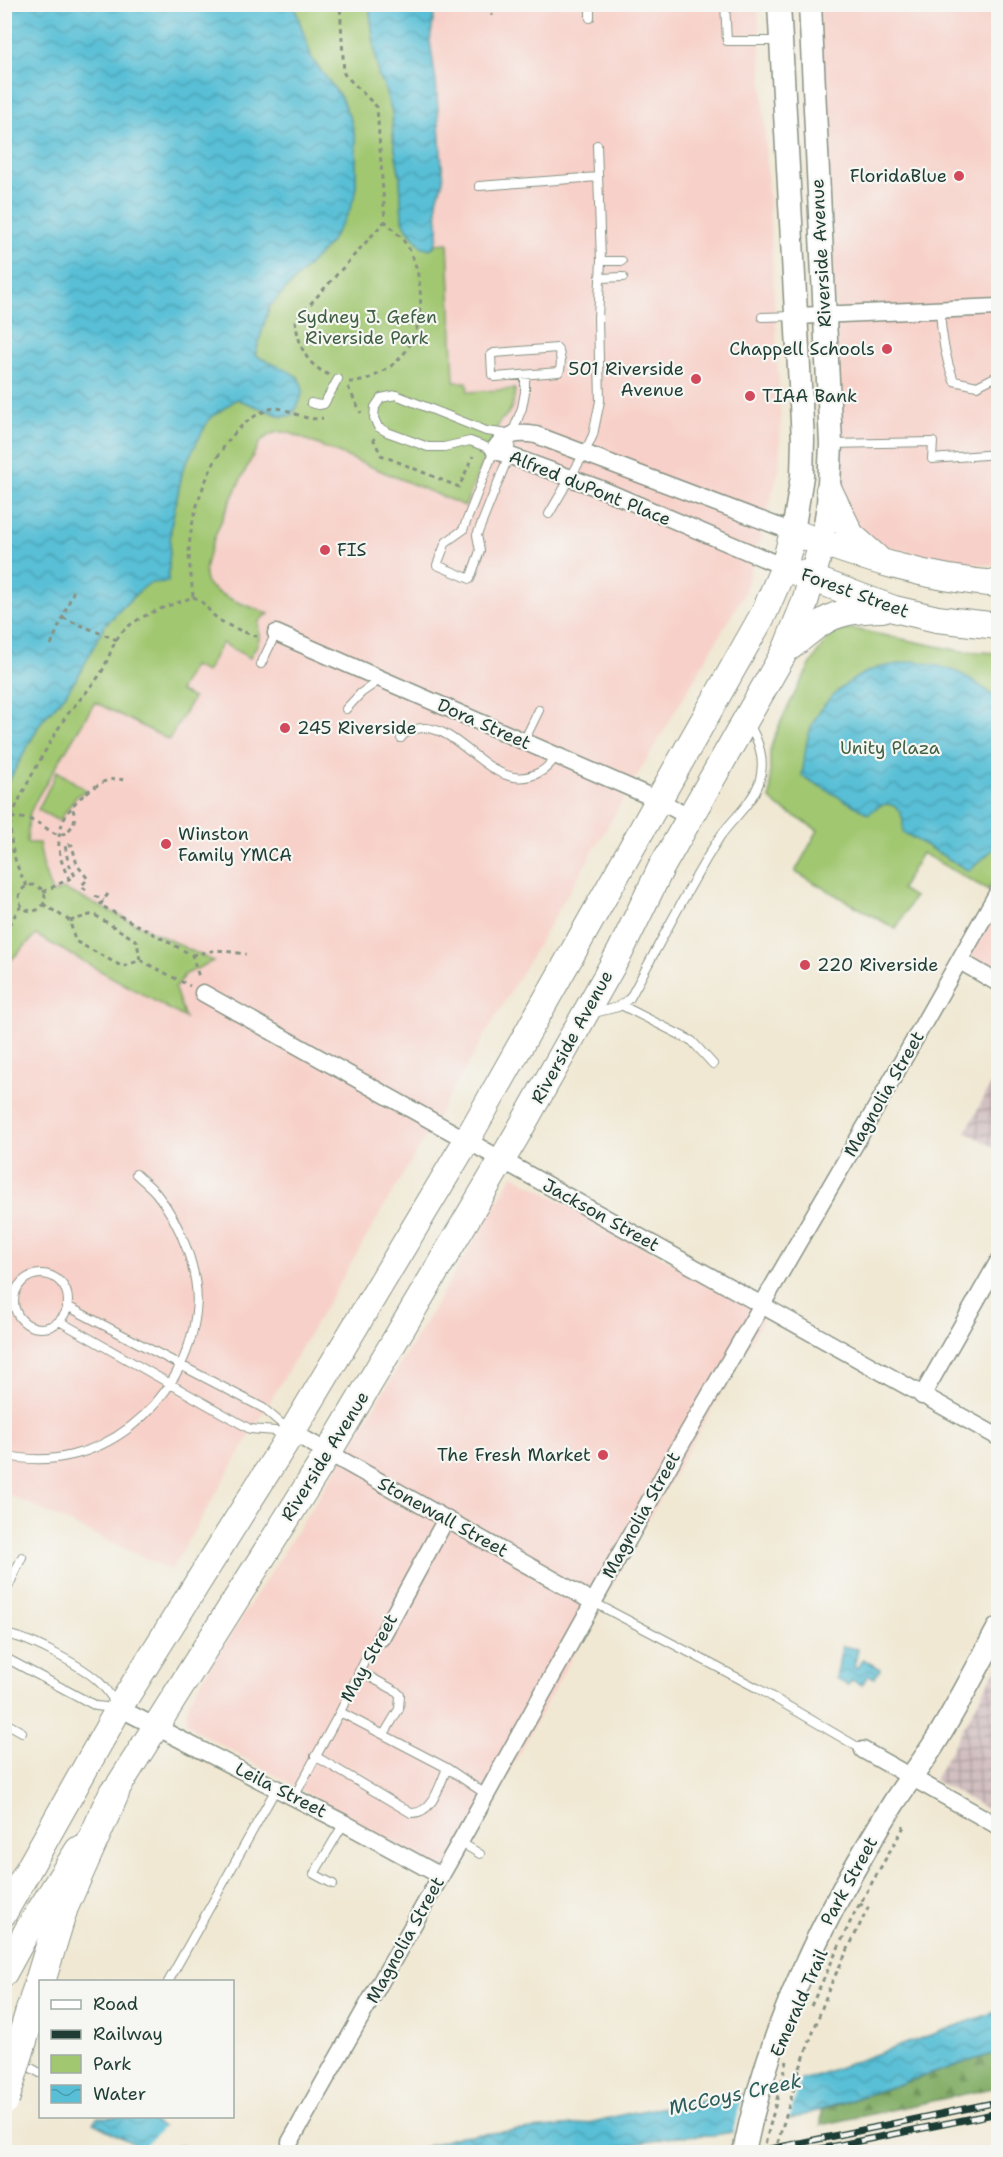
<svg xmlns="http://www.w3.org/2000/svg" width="1003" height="2157" font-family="'Shantell Sans',sans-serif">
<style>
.built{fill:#f7d1c9}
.industrial{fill:url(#industrial-grid)}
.forest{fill:url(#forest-firs);stroke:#50744c;stroke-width:1.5}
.park{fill:#a1c771;stroke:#608252;stroke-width:1.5}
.water{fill:url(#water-waves);stroke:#3c7e85;stroke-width:1.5}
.pier{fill:#f0e8d3}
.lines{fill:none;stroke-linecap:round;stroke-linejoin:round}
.lane-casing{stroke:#889284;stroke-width:10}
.street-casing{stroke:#889284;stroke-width:19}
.secondary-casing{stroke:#889284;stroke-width:25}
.primary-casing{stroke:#889284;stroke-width:28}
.highway-casing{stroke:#889284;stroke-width:32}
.path{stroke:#889284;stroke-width:3;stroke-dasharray:4.5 4.5;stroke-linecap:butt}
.lane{stroke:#fff;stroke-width:8}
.street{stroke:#fff;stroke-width:16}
.secondary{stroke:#fff;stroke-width:22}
.primary{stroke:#fff;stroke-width:26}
.highway{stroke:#fff;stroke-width:30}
.rail-casing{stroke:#1f3d34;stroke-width:7}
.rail{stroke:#f6f6f2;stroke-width:4.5;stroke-dasharray:14;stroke-linecap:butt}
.highway-bridge-casing{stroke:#889284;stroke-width:32;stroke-linecap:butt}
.path-bridge{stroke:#889284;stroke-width:3;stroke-dasharray:4.5 4.5;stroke-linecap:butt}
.highway-bridge{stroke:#fff;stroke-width:30}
.poi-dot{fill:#d1495b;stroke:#f6f6f2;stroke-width:2}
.labels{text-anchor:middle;stroke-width:4.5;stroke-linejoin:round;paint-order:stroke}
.poi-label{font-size:18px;fill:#1f3d34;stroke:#f6f6f2;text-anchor:start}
.street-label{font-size:18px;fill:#1f3d34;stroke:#f6f6f2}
.park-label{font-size:18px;fill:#406043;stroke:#f6f6f2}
.water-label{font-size:20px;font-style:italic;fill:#2d5e5c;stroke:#f6f6f2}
</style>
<defs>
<pattern id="industrial-grid" width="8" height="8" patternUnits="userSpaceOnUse" patternTransform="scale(1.5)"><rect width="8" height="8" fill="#d2bfc1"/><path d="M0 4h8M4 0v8" fill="none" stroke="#aa9c9e"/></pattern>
<pattern id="forest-firs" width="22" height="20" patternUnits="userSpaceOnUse" patternTransform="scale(1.5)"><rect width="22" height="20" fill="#80ac63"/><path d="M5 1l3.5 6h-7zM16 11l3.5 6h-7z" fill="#688d52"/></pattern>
<pattern id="water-waves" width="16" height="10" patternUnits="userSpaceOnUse" patternTransform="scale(1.5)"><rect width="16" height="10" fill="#58bfd6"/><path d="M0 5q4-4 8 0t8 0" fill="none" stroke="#489cae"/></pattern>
</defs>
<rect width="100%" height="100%" fill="#f6f6f2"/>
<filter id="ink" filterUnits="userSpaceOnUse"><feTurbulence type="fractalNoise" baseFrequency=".0167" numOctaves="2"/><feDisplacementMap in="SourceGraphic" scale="12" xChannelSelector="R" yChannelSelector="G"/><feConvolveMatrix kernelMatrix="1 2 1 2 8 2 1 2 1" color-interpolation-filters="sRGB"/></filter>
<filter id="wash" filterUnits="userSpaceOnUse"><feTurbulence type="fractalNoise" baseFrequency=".008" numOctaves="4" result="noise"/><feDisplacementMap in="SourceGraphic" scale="24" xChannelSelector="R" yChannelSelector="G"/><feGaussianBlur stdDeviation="1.35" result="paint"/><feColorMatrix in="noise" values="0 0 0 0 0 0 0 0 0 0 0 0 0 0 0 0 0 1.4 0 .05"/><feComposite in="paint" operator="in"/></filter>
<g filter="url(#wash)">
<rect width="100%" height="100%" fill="#f0e8d3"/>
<path class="built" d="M 433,5 L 758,5 L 781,421 L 779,470 L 744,594 L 171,1570 L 5,1493 L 5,974 L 11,960 L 36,935 L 185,1017 L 175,989 L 184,975 L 52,893 L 44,870 L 39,843 L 27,843 L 29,815 L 49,776 L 95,702 L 169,740 L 192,698 L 179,691 L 193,665 L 206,672 L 222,643 L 250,658 L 258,635 L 258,623 L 268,614 L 216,591 L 205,580 L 204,572 L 217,533 L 230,500 L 260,442 L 267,435 L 275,432 L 290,433 L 465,505 L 500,421 L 509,414 L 515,389 L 468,392 L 454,382 L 448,243 L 435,244 L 438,234 L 437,204 L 445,173 L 442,166 L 436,81 L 430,41 L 434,15 Z
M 820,5 L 998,5 L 998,566 L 945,561 L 883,546 L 863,537 L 839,496 L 841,423 Z
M 998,905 L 998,971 L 970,955 Z
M 513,1175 L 766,1314 L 642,1530 L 452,1875 L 195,1730 L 186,1720 L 189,1701 L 359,1433 Z"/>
<path class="industrial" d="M 998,1070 L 998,1149 L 966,1132 Z
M 998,1666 L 998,1815 L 934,1780 Z"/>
<path class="forest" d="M 998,2052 L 998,2087 L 821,2125 L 822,2110 Z"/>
<path class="park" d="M 294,5 L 369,5 L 378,74 L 382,80 L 392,112 L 393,139 L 400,177 L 402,218 L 434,247 L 435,244 L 448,243 L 454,382 L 467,382 L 468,392 L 515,389 C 514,403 512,412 500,421 L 465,506 L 290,433 C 277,430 270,433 260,442 C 249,464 194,564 207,583 C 217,597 253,607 269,614 C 253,622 260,626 259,639 C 258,645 252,653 250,658 L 222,643 L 206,672 L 193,666 L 179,691 L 193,698 L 169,740 L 95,702 L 37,798 L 29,815 L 27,843 L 39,843 L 44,870 L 52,893 L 64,889 L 213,961 L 184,975 L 175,989 L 185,1018 L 36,935 L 11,960 L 5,974 L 5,788 L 41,722 L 65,695 L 105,625 L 139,591 L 150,582 L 168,582 L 171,526 L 183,469 L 209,419 L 237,399 L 283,417 L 299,377 L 255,356 L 269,307 L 329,244 L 356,192 L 356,142 L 351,120 L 340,96 L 312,59 Z
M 853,629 L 961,651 L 998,653 L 998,871 L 988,890 L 922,853 L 901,889 L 914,897 L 896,929 L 795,872 L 818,830 L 779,807 L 770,799 C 772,784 769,769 770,753 C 772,733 814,654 828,639 C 835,631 843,630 853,629 Z
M 57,771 L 86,790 L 76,797 L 59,821 L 38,810 Z"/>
<path class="water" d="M 5,4 L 294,5 L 312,59 L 340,96 L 351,120 L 356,141 L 356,192 L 349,212 L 329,244 L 269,307 L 255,355 C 284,372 321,373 292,415 L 283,417 L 237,399 L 209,419 L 183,469 L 171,526 L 168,582 L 150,583 L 139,591 L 105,625 L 79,675 L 65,695 L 41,722 L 5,788 Z
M 369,5 L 433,5 L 434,15 L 430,41 L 436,81 L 442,166 C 447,181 438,190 437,203 C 436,218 444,240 430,249 L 421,246 L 407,229 L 402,218 L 400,177 L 393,139 L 392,112 L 382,80 L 380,81 L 378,74 Z
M 914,661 C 955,668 966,673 998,700 L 998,845 L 969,871 L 903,832 C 906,807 888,794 869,814 L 802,776 C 805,758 805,738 814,721 C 826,697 854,674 881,667 C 892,665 903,663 914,661 Z
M 842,1646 L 858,1649 L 854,1667 L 858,1669 L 863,1659 L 880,1669 L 875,1678 L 868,1675 L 862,1685 L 852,1680 L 848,1685 L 836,1679 Z
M 998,2011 L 998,2052 L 798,2117 L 744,2130 L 714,2135 L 679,2136 L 594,2152 L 409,2152 L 460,2136 L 584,2124 L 630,2113 L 765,2090 L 812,2077 Z
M 97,2117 L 146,2117 L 163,2127 L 179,2145 L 191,2152 L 150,2152 L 93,2123 Z"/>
<path class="pier" d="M 801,2077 L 788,2123 L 732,2135 L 743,2090 Z
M 165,2125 L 181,2143 L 169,2152 L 145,2152 L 141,2150 Z"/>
</g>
<g filter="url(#ink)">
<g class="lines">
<defs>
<path id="lane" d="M 590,4 L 590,18
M 725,4 L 727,41 L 780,41
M 479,186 L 598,177
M 601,261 L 622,261
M 601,278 L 623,277
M 940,309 C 941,333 945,358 954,381 L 977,386 L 997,376 L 998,373
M 762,317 L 795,316
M 557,348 C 561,353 562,367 559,372 L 495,377 L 492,375 L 491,355 L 494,353 Z
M 311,403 L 319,405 L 324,404 L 338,379
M 509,434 L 486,431 L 396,395 L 381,398 L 375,407 L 374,418 L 378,427 L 387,432 L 428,447 L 444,447 L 470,441 L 494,450 L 463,530 L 446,542 L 437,565 L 470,579 L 480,551 L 477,535 L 509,455 L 512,434 L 522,408 L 525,392 L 525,375
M 831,444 L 933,442 L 932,459 L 998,454
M 549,514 L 584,454 L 593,435 L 600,401 L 598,318 L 601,261 L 597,145
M 261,664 L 276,633
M 346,709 L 361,693 L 381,679
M 401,738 C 405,732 410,730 416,729 C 460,718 491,799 540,772 C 547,769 552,761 557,756
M 524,741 L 539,710
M 621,1005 L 692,1041 L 713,1064
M 590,1014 L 618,1007 L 630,998 C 659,945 687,889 719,838 C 732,819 751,805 759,783 C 766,761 759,741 748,722
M14 1301a27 27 0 1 1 54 0a27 27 0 1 1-54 0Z
M 67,1306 L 263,1408 L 289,1430
M 59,1321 L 250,1429 L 288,1432
M 4,1455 C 97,1478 186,1403 196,1312 C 201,1274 180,1222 156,1193 C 150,1186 142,1180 136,1174
M 4,1596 L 22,1557
M 593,1602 L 757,1688 L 863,1750
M 4,1635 C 24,1634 81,1666 97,1680 C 105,1687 111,1696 117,1705
M 4,1657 L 96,1706 L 115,1708
M 359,1671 L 396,1691 L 400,1695 L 399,1709 L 384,1734
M 340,1712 L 447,1768 L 487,1795
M 4,1722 L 22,1732
M 315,1756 L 411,1813 C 433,1814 440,1784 447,1768
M 294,1797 L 340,1712 L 368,1654 L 381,1638
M 460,1842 L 480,1854
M 333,1884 L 314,1874 L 344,1823
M 168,1982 L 276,1789
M 20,2062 L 40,2073"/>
<path id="street" d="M 797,316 L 998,307
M 784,567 L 601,489 L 494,450 C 505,433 518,432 536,435 L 793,532
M 276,633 L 658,800 L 691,818
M 960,961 L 998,983
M 203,993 L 998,1437
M 922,1396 L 998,1262
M 292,1432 L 593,1602
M 381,1638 L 446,1519
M 119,1708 L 344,1823 L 441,1876
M 863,1750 L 998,1826
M 290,2142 L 460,1842 L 679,1448 L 869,1120 L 998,892"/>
<path id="secondary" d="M 779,4 L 803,440 L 802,476 L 793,532
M 810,4 L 831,444 L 828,505 L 822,543
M 744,2152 C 769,2027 825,1912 893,1804 C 906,1783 921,1765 934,1744 C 957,1707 977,1668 998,1629"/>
<path id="primary" d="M 829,490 L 851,535 L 877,558
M 798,573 L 894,609 L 937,619 L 998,626
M 789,648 C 826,618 833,610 882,609
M 104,1809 L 328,1453 L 515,1138 L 620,952 L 661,868 L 785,651 L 805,602 L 822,543
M 4,1913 L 119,1708 L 292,1432 L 467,1140 L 764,613 L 784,567 L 793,532 C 860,557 927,579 998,584
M 4,1973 L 27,1931 L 78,1850"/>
<path id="highway" d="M 30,2014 L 63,1907 L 114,1793"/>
</defs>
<use href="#lane" class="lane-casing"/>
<use href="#street" class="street-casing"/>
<use href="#secondary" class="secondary-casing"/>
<use href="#primary" class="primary-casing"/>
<use href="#highway" class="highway-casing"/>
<path class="path" d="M 491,4 L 492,16
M 329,375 C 304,363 300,347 295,321 L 385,221 L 377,107 L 344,74 L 340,4
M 349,382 C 364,383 375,376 388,368 C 423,346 427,295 413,258 C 408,243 396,232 385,221
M 348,387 L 361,413
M 373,438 L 381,455 L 459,487 L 473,456
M 193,597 C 205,601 208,612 218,619 C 229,627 245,632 257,637
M 63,618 L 117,640
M 51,645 L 74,590
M 11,818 C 21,817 31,819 40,824 C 50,830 61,843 72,826 C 76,819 75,814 72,808
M 70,880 C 49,844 58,811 93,788 C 104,780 114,777 128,781
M19 898a13 13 0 1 1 26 0a13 13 0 1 1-26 0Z
M 27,886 C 15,866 9,844 11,820 C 13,806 57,729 67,715 C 78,701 90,689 99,676 C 109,662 111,643 123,631 C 142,613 169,606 193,597 C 192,582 189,566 189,551 C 191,503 220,425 270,409 C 287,404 301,423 323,418
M 43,892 L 75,876 L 68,862 L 65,845 L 72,845 L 77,865 L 88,879 L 81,886 L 88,891
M 108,894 L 100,905 L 192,955 L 199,977
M 95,896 L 104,900
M 43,904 L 70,921 L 75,941 L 123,967 L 140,960 L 190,986
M 70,921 L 93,914 L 137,941 L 140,960
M 4,932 L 21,906
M 192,955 L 217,950 L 246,954
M 811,2006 L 853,1916 L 906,1823
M 800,2068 L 830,1986 L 868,1908 L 860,1904"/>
<use href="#lane" class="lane"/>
<use href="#street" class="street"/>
<use href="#secondary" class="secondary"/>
<use href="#primary" class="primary"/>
<use href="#highway" class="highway"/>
<defs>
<path id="rail" d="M 756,2152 L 998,2102
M 805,2152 L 998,2113"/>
</defs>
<use href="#rail" class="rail-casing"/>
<use href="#rail" class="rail"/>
<defs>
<path id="highway-bridge" d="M 4,2100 L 30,2014"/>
</defs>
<use href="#highway-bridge" class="highway-bridge-casing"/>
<path class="path-bridge" d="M 763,2152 L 787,2061
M 775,2152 L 800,2068"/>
<use href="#highway-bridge" class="highway-bridge"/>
</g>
</g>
<g class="poi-dot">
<circle cx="959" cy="176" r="6"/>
<circle cx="887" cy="349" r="6"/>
<circle cx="696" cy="379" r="6"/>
<circle cx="750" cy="396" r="6"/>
<circle cx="325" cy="550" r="6"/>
<circle cx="285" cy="728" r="6"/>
<circle cx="166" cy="844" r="6"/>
<circle cx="805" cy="965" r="6"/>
<circle cx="603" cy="1455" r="6"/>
</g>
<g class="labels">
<g class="poi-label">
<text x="947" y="182" text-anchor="end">FloridaBlue</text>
<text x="875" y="355" text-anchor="end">Chappell Schools</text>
<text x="684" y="375" text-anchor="end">501 Riverside<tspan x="684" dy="21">Avenue</tspan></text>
<text x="762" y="402">TIAA Bank</text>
<text x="337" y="556">FIS</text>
<text x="297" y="734">245 Riverside</text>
<text x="178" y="840">Winston<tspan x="178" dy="21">Family YMCA</tspan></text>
<text x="817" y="971">220 Riverside</text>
<text x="591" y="1461" text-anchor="end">The Fresh Market</text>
</g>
<g class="street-label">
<text transform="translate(821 253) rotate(-93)" y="6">Riverside Avenue</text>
<text transform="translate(590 488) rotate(22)" y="6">Alfred duPont Place</text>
<text transform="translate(855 593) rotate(20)" y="6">Forest Street</text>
<text transform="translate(484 724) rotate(24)" y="6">Dora Street</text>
<text transform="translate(572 1037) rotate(-61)" y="6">Riverside Avenue</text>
<text transform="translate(884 1094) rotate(-60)" y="6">Magnolia Street</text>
<text transform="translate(601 1215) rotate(29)" y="6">Jackson Street</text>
<text transform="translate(325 1456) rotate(-58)" y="6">Riverside Avenue</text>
<text transform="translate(641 1515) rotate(-61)" y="6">Magnolia Street</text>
<text transform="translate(443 1517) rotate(29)" y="6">Stonewall Street</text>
<text transform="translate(369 1658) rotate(-61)" y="6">May Street</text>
<text transform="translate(281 1790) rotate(27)" y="6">Leila Street</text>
<text transform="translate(849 1881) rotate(-61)" y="6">Park Street</text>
<text transform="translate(405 1940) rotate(-61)" y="6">Magnolia Street</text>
<text transform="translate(799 2003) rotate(-66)" y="6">Emerald Trail</text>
</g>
<g class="park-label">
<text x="367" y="323">Sydney J. Gefen<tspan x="367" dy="21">Riverside Park</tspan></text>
<text x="890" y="754">Unity Plaza</text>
</g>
<g class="water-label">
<text transform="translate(735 2094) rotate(-12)" y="7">McCoys Creek</text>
</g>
</g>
<rect width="1003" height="2157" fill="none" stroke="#f6f6f2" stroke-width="24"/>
<rect x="39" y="1980" width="195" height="138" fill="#f6f6f2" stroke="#a0aca6" stroke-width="1.5"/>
<rect x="51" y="2000" width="30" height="9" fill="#ffffff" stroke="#a0aca6" stroke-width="1.5"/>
<text x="93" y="2010" font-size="18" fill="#1f3d34">Road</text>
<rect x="51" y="2030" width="30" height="9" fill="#1f3d34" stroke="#a0aca6" stroke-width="1.5"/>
<text x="93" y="2040" font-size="18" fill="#1f3d34">Railway</text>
<rect x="51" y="2055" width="30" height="18" fill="#a1c771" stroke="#a0aca6" stroke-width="1.5"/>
<text x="93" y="2070" font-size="18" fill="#1f3d34">Park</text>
<rect x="51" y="2085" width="30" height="18" fill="url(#water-waves)" stroke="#a0aca6" stroke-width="1.5"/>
<text x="93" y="2100" font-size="18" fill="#1f3d34">Water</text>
</svg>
